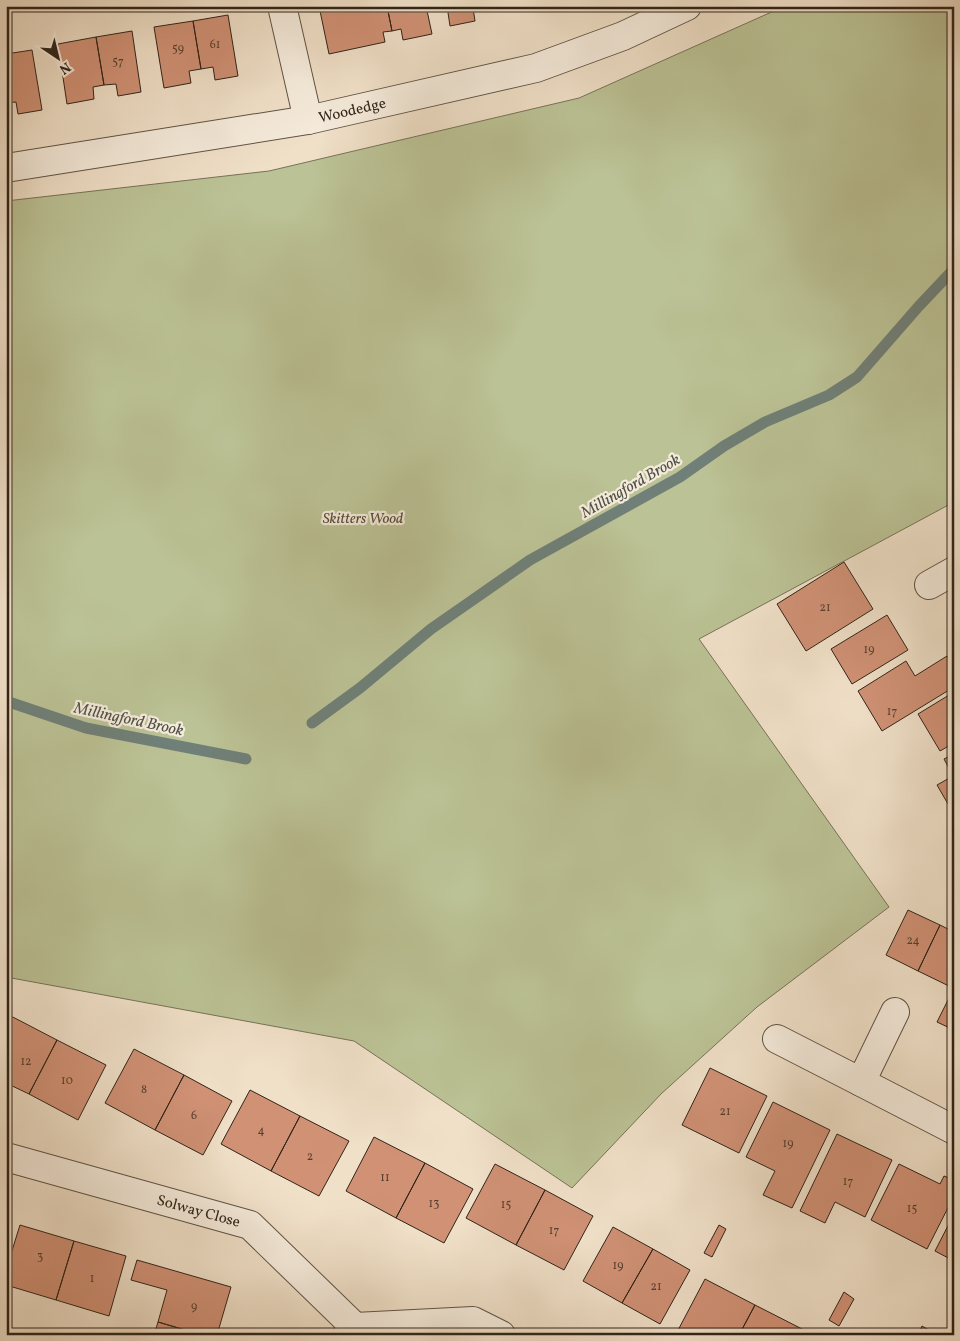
<svg xmlns="http://www.w3.org/2000/svg" width="960" height="1341" font-family="Vollkorn,serif">
<style>
.green{fill:#bbc295;stroke:#767357}
.lines{fill:none;stroke-linecap:round;stroke-linejoin:round}
.stream{stroke:#708078;stroke-width:11}
.building{fill:#d09175;stroke:#302419}
.minor-casing{stroke:#605345;stroke-width:30}
.minor{stroke:#f5ebdb;stroke-width:28}
.labels{text-anchor:middle;stroke-width:4.5;stroke-linejoin:round;paint-order:stroke}
.number-label{font-size:12px;fill:#583f30}
.street-label{font-size:15px;fill:#302419;stroke:#f5ebdb}
.park-label{font-size:15px;font-style:italic;fill:#534c38;stroke:#f5ebdb}
.water-label{font-size:16px;font-style:italic;fill:#505249;stroke:#f5ebdb}
</style>
<rect width="100%" height="100%" fill="#f0e0c8"/>
<filter id="stains"><feTurbulence type="fractalNoise" baseFrequency=".004" numOctaves="4"/><feColorMatrix values="0 0 0 0 .2 0 0 0 0 .09 0 0 0 0 .02 0 0 0 .5 -.17"/></filter>
<radialGradient id="worn" r=".72"><stop offset=".6" stop-color="#630" stop-opacity="0"/><stop offset="1" stop-color="#630" stop-opacity=".3"/></radialGradient>
<path class="green" d="M 785,6 L 954,6 L 954,502 L 699,639 L 889,907 L 757,1007 L 661,1094 L 572,1188 L 354,1041 L 6,977 L 6,201 L 269,171 L 579,98 Z"/>
<g class="lines">
<path class="stream" d="M 6,701 L 86,728 L 246,759
M 312,723 L 360,688 L 431,629 L 530,560 L 680,477 L 724,446 L 765,422 L 829,395 L 857,377 L 919,306 L 954,269"/>
</g>
<path class="building" d="M 319,6 L 387,6 L 392,31 L 383,32 L 385,42 L 329,54 Z
M 387,6 L 426,6 L 432,34 L 403,40 L 401,29 L 392,31 Z
M 447,6 L 484,6 L 473,8 L 475,21 L 450,26 Z
M 228,15 L 238,76 L 215,80 L 213,67 L 201,69 L 193,21 Z
M 193,21 L 201,69 L 189,71 L 191,83 L 164,88 L 154,27 Z
M 132,31 L 141,92 L 118,96 L 116,84 L 104,85 L 96,37 Z
M 96,37 L 104,85 L 93,87 L 94,99 L 67,104 L 58,44 Z
M 32,50 L 42,110 L 18,114 L 16,102 L 6,103 L 6,54 Z
M 844,562 L 873,609 L 806,651 L 777,604 Z
M 887,615 L 908,650 L 852,684 L 831,649 Z
M 947,656 L 954,667 L 954,687 L 882,731 L 858,691 L 906,661 L 915,676 Z
M 954,692 L 954,743 L 940,751 L 918,714 Z
M 954,754 L 954,801 L 948,804 L 937,785 L 953,776 L 944,759 Z
M 908,910 L 940,925 L 918,971 L 886,955 Z
M 940,925 L 954,932 L 954,981 L 951,987 L 918,971 Z
M 954,988 L 954,1030 L 937,1022 Z
M 7,1014 L 57,1040 L 29,1094 L 6,1083 Z
M 57,1040 L 106,1065 L 78,1120 L 29,1094 Z
M 134,1049 L 184,1075 L 155,1130 L 105,1103 Z
M 710,1068 L 767,1096 L 739,1153 L 682,1125 Z
M 184,1075 L 232,1101 L 203,1155 L 155,1130 Z
M 250,1090 L 300,1116 L 271,1171 L 221,1144 Z
M 773,1102 L 830,1130 L 792,1208 L 763,1195 L 775,1171 L 746,1157 Z
M 300,1116 L 349,1141 L 319,1196 L 271,1171 Z
M 837,1134 L 892,1160 L 865,1217 L 835,1202 L 825,1223 L 800,1211 Z
M 374,1137 L 425,1163 L 396,1218 L 346,1191 Z
M 425,1163 L 473,1189 L 444,1243 L 396,1218 Z
M 495,1164 L 545,1190 L 516,1245 L 466,1218 Z
M 899,1164 L 940,1184 L 944,1176 L 954,1180 L 954,1196 L 927,1249 L 871,1220 Z
M 545,1190 L 593,1216 L 564,1270 L 516,1245 Z
M 954,1214 L 954,1261 L 935,1251 Z
M 20,1225 L 74,1241 L 56,1300 L 6,1285 L 6,1270 Z
M 719,1225 L 726,1229 L 712,1257 L 704,1253 Z
M 613,1227 L 653,1249 L 622,1303 L 583,1281 Z
M 74,1241 L 126,1256 L 109,1316 L 56,1300 Z
M 653,1249 L 690,1270 L 660,1324 L 622,1303 Z
M 137,1260 L 231,1287 L 217,1335 L 202,1335 L 158,1322 L 167,1290 L 131,1280 Z
M 705,1279 L 755,1305 L 739,1335 L 678,1335 L 676,1334 Z
M 844,1292 L 854,1299 L 839,1326 L 829,1320 Z
M 755,1305 L 804,1330 L 801,1335 L 739,1335 Z
M 158,1322 L 202,1335 L 154,1335 Z
M 922,1326 L 936,1334 L 936,1335 L 918,1335 Z"/>
<g class="lines">
<defs>
<g id="minor">
<path d="M 282,6 L 308,120"/>
<path id="s1" d="M 6,168 L 308,120 L 536,68 L 623,36 L 687,6"/>
<path d="M 929,585 L 954,571"/>
<path d="M 777,1039 L 861,1082 L 895,1012"/>
<path d="M 861,1082 L 954,1130"/>
<path id="s2" d="M 6,1157 L 250,1225 L 355,1327"/>
<path d="M 347,1335 L 355,1327 L 473,1321 L 501,1335"/>
</g>
</defs>
<use href="#minor" class="minor-casing"/>
<use href="#minor" class="minor"/>
</g>
<g class="labels">
<g class="number-label">
<text x="215" y="48">61</text>
<text x="178" y="52">59</text>
<text x="118" y="65">57</text>
<text x="825" y="611">21</text>
<text x="869" y="653">19</text>
<text x="892" y="715">17</text>
<text x="913" y="944">24</text>
<text x="26" y="1065">12</text>
<text x="67" y="1084">10</text>
<text x="144" y="1093">8</text>
<text x="725" y="1115">21</text>
<text x="194" y="1119">6</text>
<text x="261" y="1134">4</text>
<text x="788" y="1147">19</text>
<text x="310" y="1160">2</text>
<text x="385" y="1181">11</text>
<text x="848" y="1185">17</text>
<text x="434" y="1207">13</text>
<text x="506" y="1208">15</text>
<text x="912" y="1212">15</text>
<text x="554" y="1234">17</text>
<text x="40" y="1260">3</text>
<text x="618" y="1269">19</text>
<text x="92" y="1282">1</text>
<text x="656" y="1290">21</text>
<text x="194" y="1310">9</text>
</g>
<g class="street-label">
<text dy="5" stroke="none"><textPath href="#s1" startOffset="351">Woodedge</textPath></text>
<text dy="5" stroke="none"><textPath href="#s2" startOffset="200">Solway Close</textPath></text>
</g>
<g class="park-label">
<text x="363" y="523">Skitters Wood</text>
</g>
<g class="water-label">
<text transform="translate(630 485) rotate(-30)" y="6">Millingford Brook</text>
<text transform="translate(129 718) rotate(12)" y="6">Millingford Brook</text>
</g>
</g>
<rect width="960" height="1341" fill="none" stroke="#f0e0c8" stroke-width="25"/>
<rect x="8" y="8" width="945" height="1326" fill="none" stroke="#302419" stroke-width="2.5"/>
<rect x="12" y="12" width="935" height="1316" fill="none" stroke="#302419"/>
<g transform="translate(58 58) rotate(145)" stroke="#f5ebdb" stroke-width="4" paint-order="stroke">
<path d="M0-4L9 19L0 12L-9 19Z" fill="#302419"/>
<text y="-8" font-size="14" font-weight="bold" text-anchor="middle" fill="#302419">N</text>
</g>
<rect width="100%" height="100%" filter="url(#stains)"/>
<rect width="100%" height="100%" fill="url(#worn)"/>
</svg>
